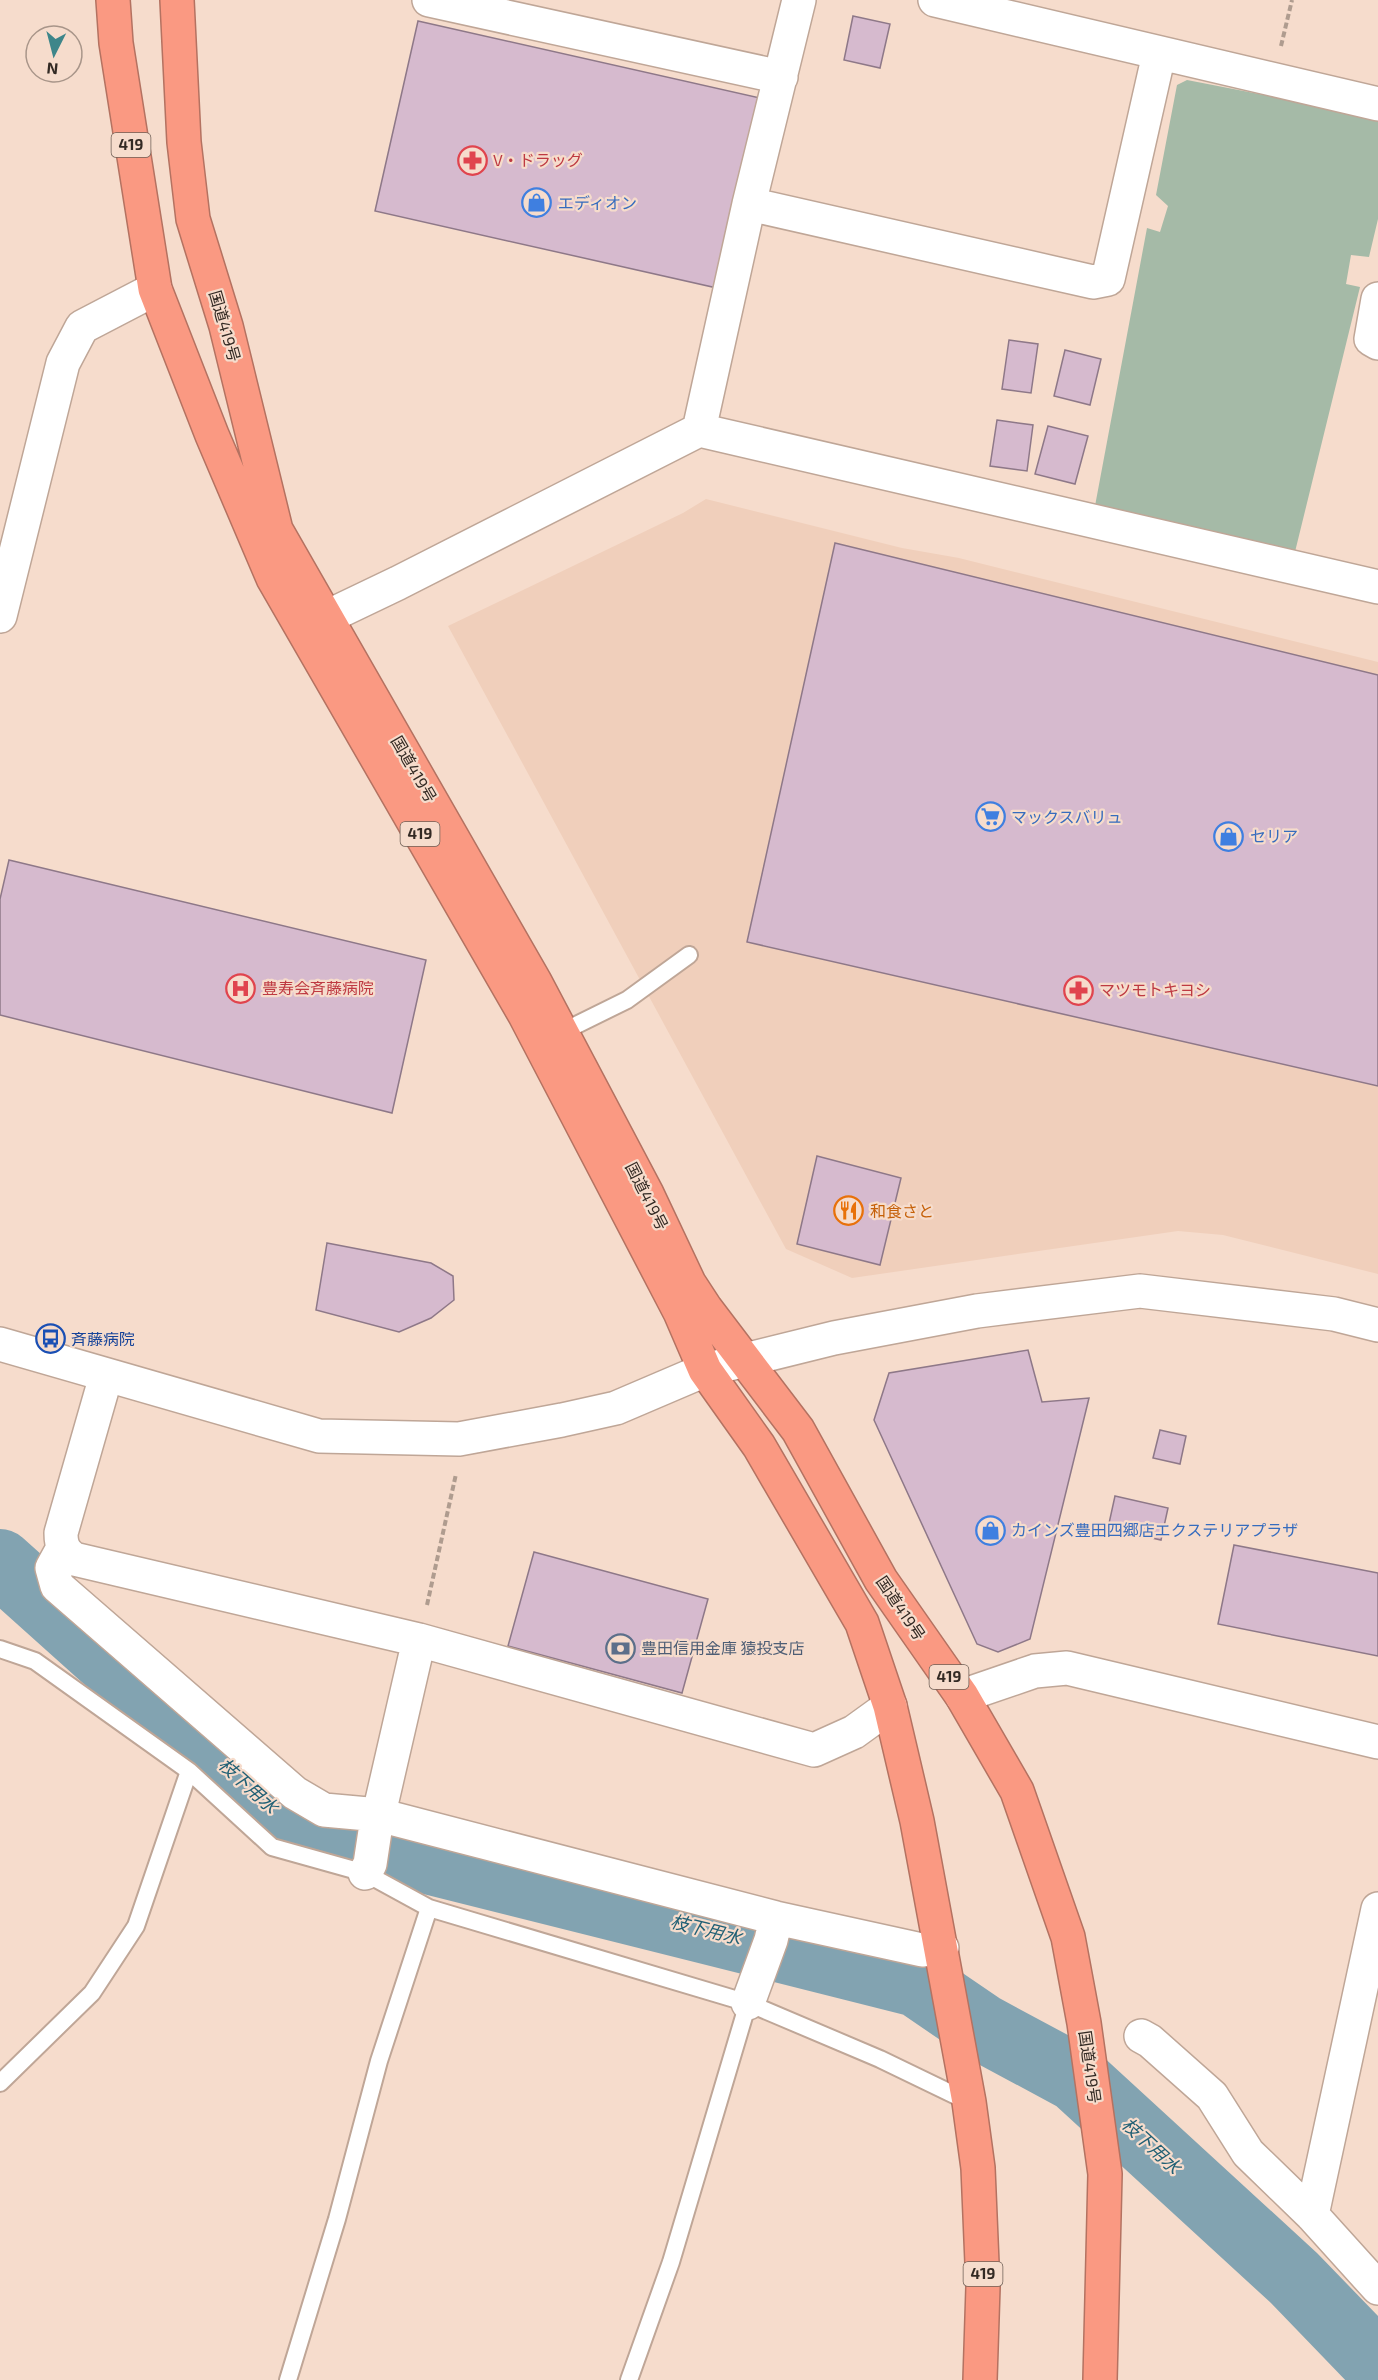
<svg xmlns="http://www.w3.org/2000/svg" width="1378" height="2380" font-family="'Exo 2','Noto Sans JP',sans-serif">
<style>
.built{fill:#f0cfbb}
.green{fill:#a5baa7}
.lines{fill:none;stroke-linecap:round;stroke-linejoin:round}
.river{stroke:#82a3b1;stroke-width:68}
.building{fill:#d6bace;stroke:#8e7888;stroke-width:1.5}
.lane-casing{stroke:#bfa697;stroke-width:20}
.street-casing{stroke:#bfa697;stroke-width:36}
.secondary-casing{stroke:#bfa697;stroke-width:36}
.highway-casing{stroke:#b47261;stroke-width:36}
.path{stroke:#af9c8f;stroke-width:4;stroke-dasharray:6 3;stroke-linecap:butt}
.lane{stroke:#fff;stroke-width:16}
.street{stroke:#fff;stroke-width:33}
.secondary{stroke:#fff;stroke-width:33}
.highway{stroke:#fa9982;stroke-width:33}
.labels{text-anchor:middle;stroke-width:4.5;stroke-linejoin:round;paint-order:stroke}
.shield{fill:#f6dccc;stroke:#6e5f56;stroke-width:1.5}
.shield-label{font-size:15px;font-weight:bold;fill:#332a24}
.health-label{font-size:16px;fill:#be3a42;stroke:#f6dccc;text-anchor:start}
.shop-label{font-size:16px;fill:#366cbe;stroke:#f6dccc;text-anchor:start}
.street-label{font-size:16px;fill:#332a24;stroke:#f6dccc}
.food-label{font-size:16px;fill:#c56008;stroke:#f6dccc;text-anchor:start}
.transit-label{font-size:16px;fill:#164399;stroke:#f6dccc;text-anchor:start}
.service-label{font-size:16px;fill:#4e5e75;stroke:#f6dccc;text-anchor:start}
.water-label{font-size:18px;font-style:italic;fill:#216075;stroke:#f6dccc}
</style>
<rect width="100%" height="100%" fill="#f6dccc"/>
<path class="built" d="M 706,499 L 902,548 L 959,558 L 1378,662 L 1378,1274 L 1223,1235 L 1178,1231 L 852,1278 L 786,1249 L 448,626 L 683,513 Z"/>
<path class="green" d="M 1187,80 L 1378,117 L 1378,219 L 1369,257 L 1351,255 L 1346,284 L 1360,287 L 1293,560 L 1095,506 L 1147,228 L 1160,232 L 1168,206 L 1156,195 L 1177,85 Z"/>
<g class="lines">
<path class="river" d="M 0,1563 L 282,1816 L 300,1828 L 917,1983 L 983,2028 L 1076,2078 L 1294,2278 L 1378,2365"/>
</g>
<path class="building" d="M 853,16 L 890,24 L 880,68 L 844,60 Z
M 418,21 L 760,98 L 717,288 L 375,211 Z
M 1009,340 L 1038,344 L 1031,393 L 1002,389 Z
M 1065,350 L 1101,359 L 1090,405 L 1054,396 Z
M 997,420 L 1033,425 L 1027,471 L 990,466 Z
M 1048,426 L 1088,436 L 1075,484 L 1035,474 Z
M 835,543 L 1378,675 L 1378,1086 L 747,942 Z
M 9,860 L 426,960 L 392,1113 L 0,1015 L 0,899 Z
M 817,1156 L 901,1178 L 880,1265 L 797,1244 Z
M 327,1243 L 431,1263 L 453,1276 L 454,1300 L 431,1318 L 399,1332 L 316,1310 Z
M 1028,1350 L 1042,1402 L 1089,1398 L 1030,1639 L 998,1652 L 977,1644 L 874,1420 L 889,1373 Z
M 1160,1430 L 1186,1436 L 1180,1464 L 1153,1458 Z
M 1115,1496 L 1168,1508 L 1161,1540 L 1108,1528 Z
M 1234,1545 L 1378,1573 L 1378,1656 L 1218,1624 Z
M 534,1552 L 708,1599 L 682,1693 L 508,1646 Z"/>
<g class="lines">
<defs>
<path id="lane" d="M 560,1033 L 627,1000 L 689,955
M 0,1649 L 35,1661 L 189,1771 L 272,1847 L 365,1873 L 429,1908 L 748,2003 L 880,2059 L 969,2102
M 0,2083 L 92,1993 L 136,1926 L 189,1771
M 288,2380 L 337,2219 L 379,2061 L 429,1908
M 629,2380 L 671,2262 L 748,2003"/>
<path id="street" d="M 429,0 L 781,77
M 935,0 L 1378,104
M 749,204 L 1093,282 L 1108,279 L 1159,54
M 1378,299 L 1371,339 L 1378,343
M 699,430 L 749,204 L 799,0
M 327,617 L 398,583 L 699,430 L 1378,587
M 106,1376 L 61,1533 C 61,1546 64,1552 74,1559 L 419,1640 L 814,1750 L 854,1732 L 890,1706
M 63,1548 L 52,1568 L 57,1586 L 295,1793 L 324,1810 L 379,1815 L 776,1918 L 922,1950 L 942,1948
M 962,1696 L 1035,1671 L 1067,1668 L 1378,1742
M 365,1873 L 370,1864 L 375,1831 L 419,1640
M 748,2003 L 771,1940 L 776,1918
M 1141,2036 L 1150,2041 L 1212,2096 L 1248,2153 L 1312,2215 L 1378,2288
M 1312,2215 L 1378,1909"/>
<path id="secondary" d="M 0,616 L 63,363 L 82,327 L 155,289
M 0,1344 L 319,1436 L 459,1439 L 562,1420 L 616,1408 L 705,1370 L 834,1338 L 977,1311 L 1140,1291 L 1334,1314 L 1378,1325"/>
<path id="highway" d="M 113,0 L 116,43 L 155,289 L 212,435 L 273,578 L 525,1015 L 680,1312 L 705,1370 L 759,1446 L 862,1623 L 890,1706 L 917,1821 L 969,2102 L 978,2168 L 983,2287 L 980,2380
M 177,0 L 184,142 L 193,219 L 226,326 L 276,530 L 535,982 L 647,1194 L 689,1283 L 706,1309 L 798,1430 L 881,1580 L 962,1696 L 1017,1791 L 1068,1937 L 1084,2023 L 1105,2174 L 1100,2380"/>
</defs>
<use href="#lane" class="lane-casing"/>
<use href="#street" class="street-casing"/>
<use href="#secondary" class="secondary-casing"/>
<use href="#highway" class="highway-casing"/>
<path class="path" d="M 1281,46 L 1292,0
M 427,1605 L 456,1474"/>
<use href="#lane" class="lane"/>
<use href="#street" class="street"/>
<use href="#secondary" class="secondary"/>
<use href="#highway" class="highway"/>
</g>
<defs>
<symbol id="pharmacy-ring" viewBox="-11 -11 22 22"><circle r="9.5" fill="#f6dccc" stroke="#e0444e" stroke-width="1.5"/><path d="M-2-6h4v4h4v4h-4v4h-4v-4h-4v-4h4Z" fill="#e0444e"/></symbol>
<symbol id="shop-ring" viewBox="-11 -11 22 22"><circle r="9.5" fill="#f6dccc" stroke="#3f7fe0" stroke-width="1.5"/><path d="M-5-2.5h2.3a2.7 3.5 0 0 1 5.4 0H5L5.5 6h-11ZM-1.5-2.5h3a1.5 2.3 0 0 0-3 0Z" fill="#3f7fe0"/></symbol>
<symbol id="supermarket-ring" viewBox="-11 -11 22 22"><circle r="9.5" fill="#f6dccc" stroke="#3f7fe0" stroke-width="1.5"/><path d="M-6-5.5h2.5l.6 2H6L4.5 2H-2.5L-4.4-4H-6ZM-1.5 3.2a1.3 1.3 0 1 0 .1 0ZM3 3.2a1.3 1.3 0 1 0 .1 0Z" fill="#3f7fe0"/></symbol>
<symbol id="hospital-ring" viewBox="-11 -11 22 22"><circle r="9.5" fill="#f6dccc" stroke="#e0444e" stroke-width="1.5"/><path d="M-5-5h3v3.5h4V-5h3V5h-3V1.5h-4V5h-3Z" fill="#e0444e"/></symbol>
<symbol id="restaurant-ring" viewBox="-11 -11 22 22"><circle r="9.5" fill="#f6dccc" stroke="#e8710a" stroke-width="1.5"/><path d="M-5-6h1v4h1v-4h1v4h1v-4h1v5L-1.5 .5V6h-2V.5L-5-1ZM5-6V6H3V1.5H1.5Q1.5-4 5-6Z" fill="#e8710a"/></symbol>
<symbol id="bus-ring" viewBox="-11 -11 22 22"><circle r="9.5" fill="#f6dccc" stroke="#1a4fb4" stroke-width="1.5"/><path d="M-5-6H5V4H4V6H2V4H-2V6H-4V4H-5ZM-3.5-4V0h7V-4ZM-3.5 1.2v1.5H-2V1.2ZM2 1.2v1.5H3.5V1.2Z" fill="#1a4fb4"/></symbol>
<symbol id="bank-ring" viewBox="-11 -11 22 22"><circle r="9.5" fill="#f6dccc" stroke="#5c6f8a" stroke-width="1.5"/><path d="M-6-4H6V4H-6ZM0-2.3a2.3 2.3 0 1 0 0 4.6a2.3 2.3 0 1 0 0-4.6Z" fill="#5c6f8a"/></symbol>
</defs>
<g fill-rule="evenodd">
<use href="#pharmacy-ring" x="456" y="144" width="33" height="33"/>
<use href="#shop-ring" x="520" y="186" width="33" height="33"/>
<use href="#supermarket-ring" x="974" y="800" width="33" height="33"/>
<use href="#shop-ring" x="1212" y="820" width="33" height="33"/>
<use href="#hospital-ring" x="224" y="972" width="33" height="33"/>
<use href="#pharmacy-ring" x="1062" y="974" width="33" height="33"/>
<use href="#restaurant-ring" x="832" y="1194" width="33" height="33"/>
<use href="#bus-ring" x="34" y="1322" width="33" height="33"/>
<use href="#shop-ring" x="974" y="1514" width="33" height="33"/>
<use href="#bank-ring" x="604" y="1632" width="33" height="33"/>
</g>
<g class="labels">
<g class="shield">
<rect x="111.5" y="133" width="39" height="24" rx="4.5"/>
<rect x="400.5" y="822" width="39" height="24" rx="4.5"/>
<rect x="929.5" y="1665" width="39" height="24" rx="4.5"/>
<rect x="963.5" y="2262" width="39" height="24" rx="4.5"/>
</g>
<g class="shield-label">
<text x="131" y="150">419</text>
<text x="420" y="839">419</text>
<text x="949" y="1682">419</text>
<text x="983" y="2279">419</text>
</g>
<g class="health-label">
<text x="493" y="166">V・ドラッグ</text>
<text x="262" y="994">豊寿会斉藤病院</text>
<text x="1099" y="996">マツモトキヨシ</text>
</g>
<g class="shop-label">
<text x="558" y="209">エディオン</text>
<text x="1011" y="823">マックスバリュ</text>
<text x="1250" y="842">セリア</text>
<text x="1011" y="1536">カインズ豊田四郷店エクステリアプラザ</text>
</g>
<g class="street-label">
<text transform="translate(225 326) rotate(74)" y="6">国道419号</text>
<text transform="translate(414 769) rotate(60)" y="6">国道419号</text>
<text transform="translate(647 1196) rotate(63)" y="6">国道419号</text>
<text transform="translate(901 1608) rotate(56)" y="6">国道419号</text>
<text transform="translate(1090 2067) rotate(82)" y="6">国道419号</text>
</g>
<g class="food-label">
<text x="870" y="1217">和食さと</text>
</g>
<g class="transit-label">
<text x="71" y="1345">斉藤病院</text>
</g>
<g class="service-label">
<text x="641" y="1654">豊田信用金庫 猿投支店</text>
</g>
<g class="water-label">
<text transform="translate(248 1786) rotate(42)" y="6">枝下用水</text>
<text transform="translate(706 1930) rotate(14)" y="6">枝下用水</text>
<text transform="translate(1151 2146) rotate(43)" y="6">枝下用水</text>
</g>
</g>
<g transform="translate(54 54) rotate(186)"><circle r="28" fill="#f6dccc" stroke="#a89589" stroke-width="1.5"/>
<path d="M0-4.5L10 22L0 15L-10 22Z" fill="#3e868a"/>
<text y="-9" font-size="16" font-weight="bold" text-anchor="middle" fill="#332a24">N</text>
</g>
</svg>
